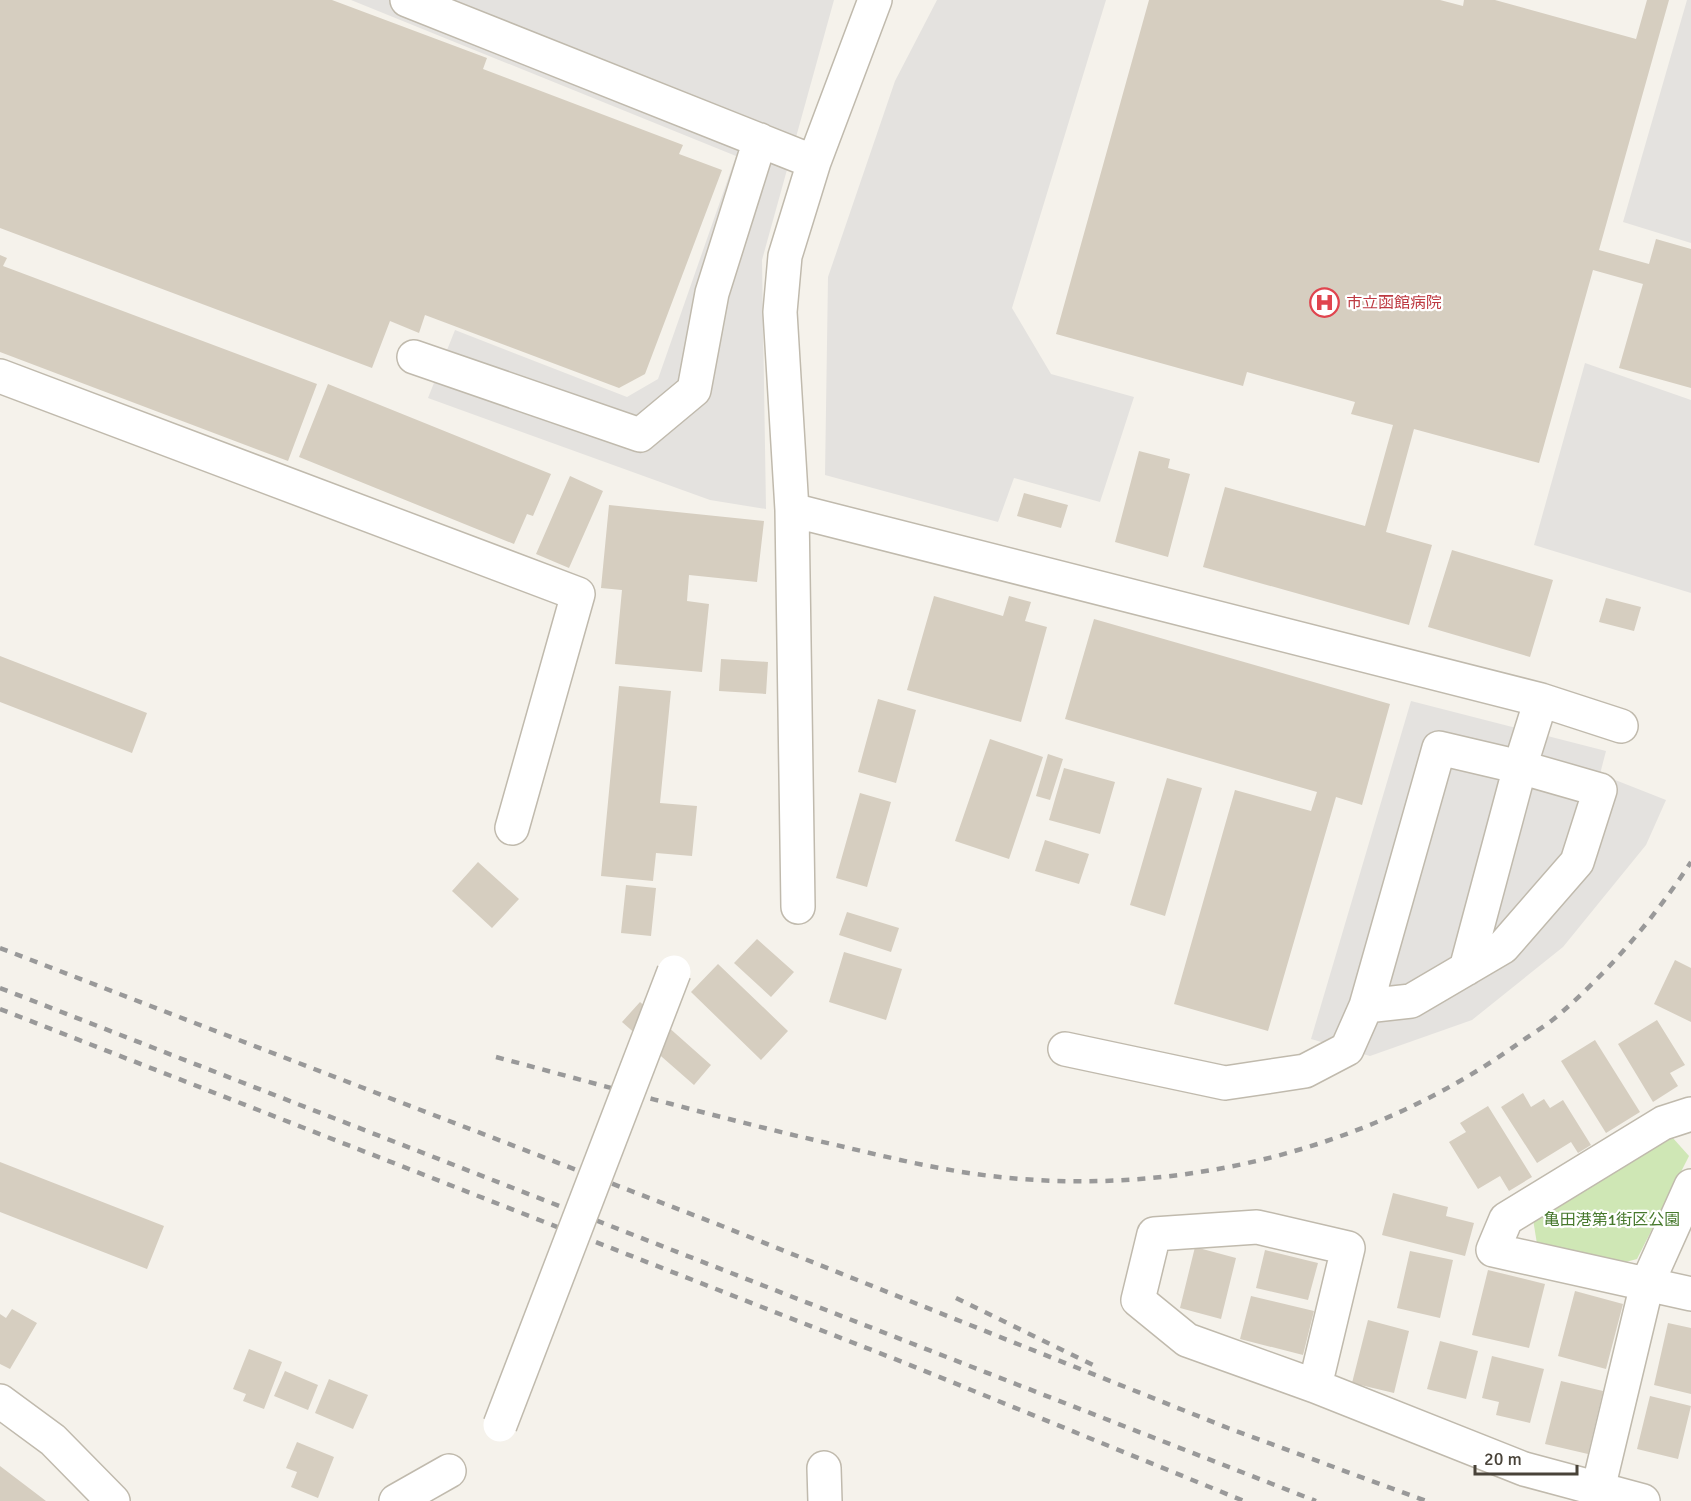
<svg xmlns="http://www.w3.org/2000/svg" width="1691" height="1501" font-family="Signika,'Noto Sans JP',sans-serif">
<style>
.green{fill:#cfe7b5}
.parking{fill:#e4e2df}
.building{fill:#d6cec0}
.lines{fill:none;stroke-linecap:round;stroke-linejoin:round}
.minor-casing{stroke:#c0baad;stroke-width:36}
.minor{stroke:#fff;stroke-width:33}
.rail{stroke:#999;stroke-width:4.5;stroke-dasharray:8 8;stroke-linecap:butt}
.minor-bridge-casing{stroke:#c0baad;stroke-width:36;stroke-linecap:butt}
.minor-bridge{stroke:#fff;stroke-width:33}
.labels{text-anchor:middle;stroke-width:4.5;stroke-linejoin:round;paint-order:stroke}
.health-label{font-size:16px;fill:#be3a42;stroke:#fff;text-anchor:start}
.park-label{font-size:16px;fill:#47792d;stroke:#fff}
</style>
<rect width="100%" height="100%" fill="#f5f2eb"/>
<path class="green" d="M 1672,1137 L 1689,1156 L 1637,1259 L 1622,1263 L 1537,1244 L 1533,1219 Z"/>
<path class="parking" d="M 351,0 L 834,0 L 762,260 L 766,509 L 710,500 L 428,398 L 455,330 L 627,397 L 658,379 L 736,156 Z
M 937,0 L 1106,0 L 1012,308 L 1051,374 L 1134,397 L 1100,502 L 1014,478 L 998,522 L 825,475 L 828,277 L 895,81 Z
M 1687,0 L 1691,0 L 1691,243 L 1623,222 Z
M 1585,363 L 1691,400 L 1691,593 L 1534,545 Z
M 1411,701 L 1606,751 L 1600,774 L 1666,800 L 1646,845 L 1563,947 L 1472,1020 L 1370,1056 L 1311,1039 Z"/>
<path class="building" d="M 0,0 L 332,0 L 487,58 L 483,69 L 683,145 L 679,154 L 722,170 L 645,374 L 619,388 L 425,315 L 419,333 L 390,321 L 372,368 L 0,228 Z
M 1149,0 L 1440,0 L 1463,6 L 1464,0 L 1495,0 L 1636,39 L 1647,0 L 1669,0 L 1599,250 L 1649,264 L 1656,239 L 1691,249 L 1691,388 L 1619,368 L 1643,284 L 1593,270 L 1539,463 L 1414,429 L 1386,532 L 1432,545 L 1409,625 L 1203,567 L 1225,487 L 1365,526 L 1393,425 L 1351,414 L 1355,402 L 1247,372 L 1243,386 L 1056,334 Z
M 0,255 L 7,258 L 3,266 L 317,384 L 288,461 L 0,352 Z
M 328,384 L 551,474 L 533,516 L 527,514 L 514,544 L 299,457 Z
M 1139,451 L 1170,459 L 1168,468 L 1190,474 L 1168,557 L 1115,542 Z
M 570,476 L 603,491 L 569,568 L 536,554 Z
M 1024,493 L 1068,505 L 1061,528 L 1017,516 Z
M 609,505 L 764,521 L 757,582 L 689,575 L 687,601 L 709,604 L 702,672 L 615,664 L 622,590 L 601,588 Z
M 1452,550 L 1553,580 L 1530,657 L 1428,627 Z
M 934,596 L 1003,616 L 1009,596 L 1031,602 L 1025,621 L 1047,627 L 1021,722 L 907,690 Z
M 1606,598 L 1641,607 L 1634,631 L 1599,622 Z
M 1094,619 L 1390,704 L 1362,805 L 1336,797 L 1268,1031 L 1174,1004 L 1235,790 L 1311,811 L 1317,792 L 1065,719 Z
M 0,656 L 147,713 L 132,753 L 0,702 Z
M 721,659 L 768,662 L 766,694 L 719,691 Z
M 619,686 L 671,691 L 660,803 L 697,806 L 692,856 L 656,853 L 653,881 L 601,876 Z
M 878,699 L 916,710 L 896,783 L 858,772 Z
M 990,739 L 1043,757 L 1009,859 L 955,841 Z
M 1048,754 L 1063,759 L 1050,800 L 1036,796 Z
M 1064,768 L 1115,782 L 1100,834 L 1049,820 Z
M 1167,778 L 1202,788 L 1165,916 L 1130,905 Z
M 860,793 L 891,802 L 867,887 L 836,878 Z
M 1045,840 L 1089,854 L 1079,884 L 1035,871 Z
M 478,862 L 519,899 L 492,928 L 452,891 Z
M 626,885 L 656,888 L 651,936 L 621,933 Z
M 847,912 L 899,928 L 891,952 L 839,935 Z
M 757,939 L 794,972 L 771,997 L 734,963 Z
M 844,952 L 902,969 L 886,1020 L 829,1002 Z
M 1675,960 L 1691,968 L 1691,1022 L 1654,1004 Z
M 718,964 L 788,1031 L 761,1060 L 691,992 Z
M 640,1002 L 711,1065 L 694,1085 L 622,1022 Z
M 1657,1020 L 1685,1065 L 1670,1073 L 1678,1086 L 1653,1102 L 1618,1044 Z
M 1595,1040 L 1640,1112 L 1606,1133 L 1561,1061 Z
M 1523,1093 L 1531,1107 L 1544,1099 L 1550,1108 L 1563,1100 L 1591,1145 L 1578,1153 L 1571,1142 L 1537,1163 L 1501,1107 Z
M 1488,1106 L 1532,1177 L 1509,1191 L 1500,1176 L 1478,1189 L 1449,1142 L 1466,1132 L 1460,1123 Z
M 0,1162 L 164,1226 L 147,1269 L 0,1212 Z
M 1393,1193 L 1448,1207 L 1446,1216 L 1474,1223 L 1465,1256 L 1382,1235 Z
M 1195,1247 L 1236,1258 L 1221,1319 L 1180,1308 Z
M 1265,1250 L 1318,1263 L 1308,1300 L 1256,1288 Z
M 1410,1251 L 1453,1260 L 1440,1318 L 1397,1308 Z
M 1488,1270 L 1545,1284 L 1529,1348 L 1472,1335 Z
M 1575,1291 L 1623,1304 L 1606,1369 L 1558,1356 Z
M 1251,1296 L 1314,1311 L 1303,1355 L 1240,1339 Z
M 12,1309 L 37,1323 L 10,1369 L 0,1364 L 0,1314 L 6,1318 Z
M 1368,1320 L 1409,1331 L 1394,1393 L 1352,1383 Z
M 1668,1323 L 1691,1328 L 1691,1394 L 1654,1385 Z
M 1440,1341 L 1478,1351 L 1466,1399 L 1427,1389 Z
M 249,1349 L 282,1362 L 264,1409 L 243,1401 L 246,1394 L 233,1389 Z
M 1492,1356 L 1544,1369 L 1530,1423 L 1496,1415 L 1499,1402 L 1482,1398 Z
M 285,1371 L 318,1385 L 308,1410 L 274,1396 Z
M 329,1379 L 368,1395 L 353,1429 L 315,1413 Z
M 1561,1381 L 1603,1391 L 1588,1454 L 1545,1444 Z
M 1650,1396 L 1691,1406 L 1678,1459 L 1637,1449 Z
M 297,1442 L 334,1457 L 318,1498 L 291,1487 L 297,1472 L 286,1468 Z
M 0,1466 L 46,1501 L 0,1501 Z"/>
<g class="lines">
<defs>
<path id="minor" d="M 407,0 L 814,162
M 414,357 L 640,435 L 694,390 L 712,293 L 760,140
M 0,376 L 578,594 L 512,828
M 792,510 L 1541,700 L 1621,726
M 798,907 L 792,510 L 780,312 L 785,256 L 814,162 L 875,0
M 1366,1006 L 1411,1001 L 1503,947 L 1577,862 L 1600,790 L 1520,767 L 1466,969
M 1065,1049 L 1225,1083 L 1305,1071 L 1347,1049 L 1366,1006 L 1439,748 L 1520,767 L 1541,700
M 1691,1114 L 1663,1123 L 1506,1219 L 1493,1250 L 1691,1294
M 1315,1386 L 1348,1248 L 1257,1227 L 1154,1234 L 1138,1300 L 1187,1340 L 1315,1386 L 1524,1469 L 1643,1501
M 0,1401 L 53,1440 L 113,1501
M 824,1468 L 825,1501
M 1598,1489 L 1647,1284 L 1691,1186
M 396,1501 L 449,1471"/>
</defs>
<use href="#minor" class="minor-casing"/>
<use href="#minor" class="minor"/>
<path class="rail" d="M 0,948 L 722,1226 L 1228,1428 L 1426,1501
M 0,988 L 1316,1501
M 0,1009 L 905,1363 L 1244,1501
M 496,1057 C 609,1087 722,1119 836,1145 C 887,1157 939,1170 991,1176 C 1176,1198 1368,1151 1519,1043 C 1533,1033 1549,1024 1562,1012 C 1611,969 1655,917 1691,862
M 956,1298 L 1093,1365"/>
<defs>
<path id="minor-bridge" d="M 500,1425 L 674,972"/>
</defs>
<use href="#minor-bridge" class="minor-bridge-casing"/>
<use href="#minor-bridge" class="minor-bridge"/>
</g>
<defs>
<symbol id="hospital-ring" viewBox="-11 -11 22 22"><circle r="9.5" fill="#fff" stroke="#e0444e" stroke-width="1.5"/><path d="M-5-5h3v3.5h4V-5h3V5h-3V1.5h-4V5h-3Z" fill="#e0444e"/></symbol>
</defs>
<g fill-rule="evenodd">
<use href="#hospital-ring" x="1308" y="286" width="33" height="33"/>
</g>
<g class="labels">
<g class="health-label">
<text x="1346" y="308">市立函館病院</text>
</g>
<g class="park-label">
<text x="1612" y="1225">亀田港第1街区公園</text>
</g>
</g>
<path d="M1475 1465v9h102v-9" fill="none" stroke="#494339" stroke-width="3"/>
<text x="1484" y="1465" font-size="18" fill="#494339" stroke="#ffffff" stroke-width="4.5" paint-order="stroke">20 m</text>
</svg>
